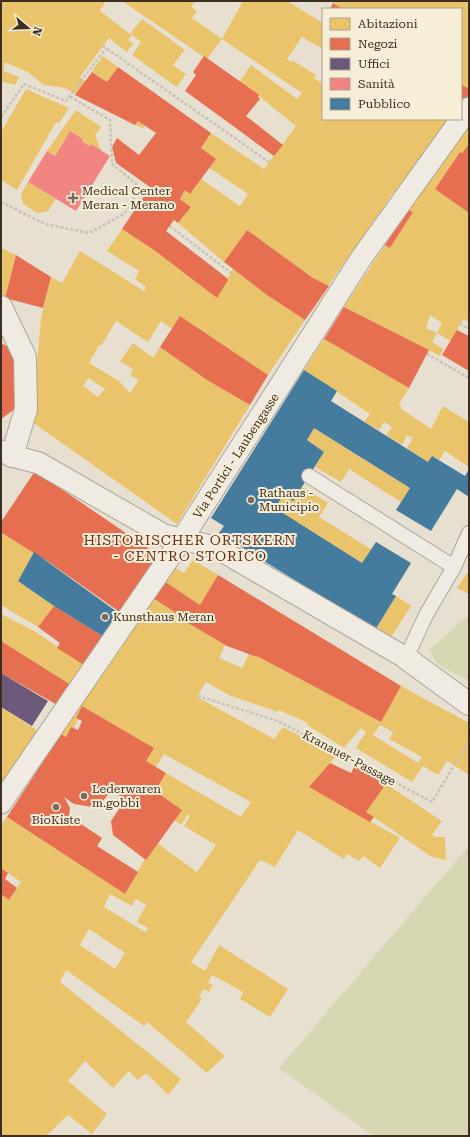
<svg xmlns="http://www.w3.org/2000/svg" width="470" height="1137" font-family="'Roboto Serif',serif">
<style>
.green{fill:#d6d7b3}
.homes{fill:#e9c46a;fill-rule:evenodd}
.shops{fill:#e76f51}
.offices{fill:#6d597a}
.health{fill:#f28482}
.public{fill:#457b9d}
.lines{fill:none;stroke-linecap:round;stroke-linejoin:round}
.service-casing{stroke:#ada599;stroke-width:16}
.pedestrian-casing{stroke:#ada599;stroke-width:23}
.minor-casing{stroke:#ada599;stroke-width:24}
.path{stroke:#c8c2b9;stroke-width:2.5;stroke-dasharray:3 2;stroke-linecap:butt}
.service{stroke:#efebe3;stroke-width:14}
.pedestrian{stroke:#efebe3;stroke-width:21}
.minor{stroke:#efebe3;stroke-width:22}
.poi-dot{fill:#786c5e;stroke:#f7eed8;stroke-width:1.5}
.labels{text-anchor:middle;stroke-width:4;stroke-linejoin:round;paint-order:stroke}
.poi-label{font-size:12px;fill:#3d2e20;stroke:#f7eed8;text-anchor:start}
.street-label{font-size:12px;fill:#3d2e20;stroke:#f7eed8}
.quarter-label{font-size:14px;letter-spacing:1px;fill:#6b2e1e;stroke:#f7eed8}
</style>
<rect width="100%" height="100%" fill="#e7e0d1"/>
<path class="green" d="M 469,615 L 469,681 L 437,664 L 429,650 Z
M 469,846 L 469,1136 L 374,1136 L 279,1068 Z"/>
<path class="homes" d="M 1,1 L 106,1 L 100,11 L 130,34 L 142,19 L 185,50 L 173,65 L 186,74 L 177,87 L 132,55 L 141,42 L 132,35 L 128,40 L 133,44 L 127,52 L 109,38 L 80,77 L 86,81 L 76,94 L 65,88 L 44,85 L 28,72 L 4,62 L 4,71 L 19,77 L 15,85 L 3,82 L 1,80 Z
M 122,1 L 195,1 L 191,7 L 197,11 L 192,18 L 222,39 L 207,59 Z
M 243,1 L 287,1 L 323,23 L 323,49 L 302,37 L 287,59 L 291,62 L 292,60 L 316,75 L 314,78 L 323,84 L 323,119 L 452,119 L 391,196 L 328,286 L 313,278 L 247,230 L 224,262 L 178,223 L 191,207 L 180,199 L 185,190 L 190,194 L 201,179 L 240,206 L 248,194 L 209,168 L 216,159 L 201,148 L 211,133 L 264,169 L 296,126 L 240,81 L 251,65 L 297,99 L 302,93 L 222,39 Z
M 331,1 L 469,1 L 469,89 L 461,84 L 461,9 L 343,9 Z
M 103,56 L 118,67 L 107,82 L 92,71 Z
M 26,89 L 69,108 L 59,123 L 56,122 L 17,190 L 1,180 L 1,132 Z
M 76,110 L 101,127 L 95,135 L 101,151 L 91,144 L 89,146 L 82,141 L 83,139 L 70,131 L 55,156 L 47,151 Z
M 138,121 L 145,125 L 143,128 L 135,125 Z
M 469,123 L 469,144 L 462,153 L 460,152 L 435,189 L 469,213 L 469,322 L 463,319 L 451,341 L 437,333 L 442,323 L 430,315 L 426,328 L 437,333 L 432,342 L 443,349 L 440,356 L 344,307 L 385,245 L 390,248 L 413,212 L 408,210 Z
M 28,182 L 56,199 L 48,211 L 37,213 L 23,204 L 21,194 Z
M 122,229 L 154,250 L 217,298 L 233,269 L 267,295 L 305,320 L 268,375 L 180,316 L 172,329 L 161,321 L 148,342 L 116,321 L 101,346 L 99,345 L 89,363 L 119,381 L 130,393 L 139,380 L 130,375 L 133,369 L 120,361 L 133,343 L 153,358 L 160,347 L 207,380 L 250,405 L 177,524 L 32,422 L 41,318 L 51,277 L 62,283 L 80,251 L 144,291 L 146,287 L 135,279 L 139,271 L 107,251 ZM 88,378 L 105,389 L 98,397 L 83,386 Z
M 1,248 L 16,255 L 5,297 L 1,292 Z
M 324,339 L 409,388 L 399,404 L 401,406 L 400,408 L 431,429 L 443,406 L 469,422 L 469,467 L 445,451 L 439,460 L 432,456 L 428,462 L 407,448 L 413,438 L 407,435 L 402,445 L 386,435 L 392,427 L 384,422 L 379,430 L 364,422 L 370,414 L 304,370 Z
M 314,428 L 410,488 L 401,502 L 349,469 L 341,482 L 315,467 L 324,452 L 307,440 Z
M 302,487 L 328,503 L 319,517 L 371,549 L 362,563 L 275,508 L 283,495 L 293,501 Z
M 1,529 L 3,530 L 2,533 L 34,552 L 18,581 L 54,606 L 38,627 L 1,605 Z
M 193,560 L 218,575 L 200,605 L 164,581 L 174,567 L 184,573 Z
M 467,573 L 469,575 L 469,594 L 457,588 Z
M 396,596 L 411,606 L 390,639 L 375,630 Z
M 153,598 L 182,617 L 181,619 L 225,645 L 219,658 L 242,668 L 249,654 L 257,657 L 257,656 L 381,722 L 401,686 L 469,723 L 469,775 L 447,761 L 438,775 L 423,766 L 412,782 L 356,748 L 366,732 L 361,728 L 344,748 L 307,725 L 308,723 L 279,710 L 278,712 L 231,696 L 206,682 L 197,697 L 274,739 L 283,727 L 337,755 L 309,787 L 400,838 L 380,868 L 363,856 L 359,861 L 347,854 L 344,859 L 298,830 L 275,867 L 260,860 L 191,962 L 205,971 L 219,945 L 288,989 L 270,1017 L 240,999 L 243,992 L 212,975 L 208,983 L 213,985 L 209,992 L 204,989 L 199,997 L 202,999 L 186,1022 L 225,1056 L 207,1073 L 147,1022 L 144,1026 L 66,970 L 60,982 L 181,1079 L 168,1095 L 146,1073 L 138,1080 L 129,1071 L 113,1088 L 85,1061 L 68,1081 L 107,1114 L 92,1134 L 68,1115 L 46,1136 L 1,1136 L 1,894 L 9,900 L 21,882 L 1,868 L 1,825 L 7,817 L 125,894 L 145,859 L 157,843 L 197,872 L 216,845 L 184,826 L 190,816 L 188,814 L 181,825 L 174,820 L 182,810 L 155,791 L 166,773 L 241,817 L 251,802 L 164,754 L 156,767 L 146,761 L 154,748 L 82,706 L 76,718 L 78,719 L 74,728 L 71,727 L 66,737 L 61,734 L 118,653 ZM 380,725 L 393,732 L 389,739 L 422,757 L 418,763 L 373,735 ZM 110,894 L 132,906 L 136,899 L 146,905 L 137,922 L 148,928 L 145,932 L 104,907 ZM 89,929 L 125,953 L 115,969 L 80,945 Z
M 1,614 L 36,632 L 84,665 L 71,685 L 1,641 Z
M 1,707 L 41,733 L 1,788 Z
M 386,784 L 442,821 L 432,835 L 436,837 L 445,837 L 446,860 L 432,857 L 366,812 Z"/>
<path class="shops" d="M 333,3 L 343,9 L 330,9 Z
M 204,56 L 259,95 L 258,97 L 260,99 L 246,116 L 283,145 L 274,156 L 185,91 L 196,75 L 193,72 Z
M 118,67 L 211,133 L 201,148 L 216,159 L 190,194 L 185,190 L 180,199 L 191,207 L 178,223 L 174,220 L 166,231 L 227,278 L 228,280 L 217,298 L 154,250 L 122,229 L 150,187 L 116,163 L 112,147 L 117,138 L 139,155 L 156,133 L 138,121 L 135,125 L 75,95 L 92,72 L 107,82 Z
M 461,84 L 469,89 L 469,95 L 461,106 Z
M 469,144 L 469,213 L 435,189 L 460,152 L 462,153 Z
M 408,210 L 413,212 L 390,248 L 385,245 Z
M 247,230 L 313,278 L 329,286 L 305,320 L 267,295 L 224,262 Z
M 16,255 L 51,277 L 43,308 L 5,298 Z
M 344,307 L 429,350 L 409,388 L 324,339 Z
M 180,316 L 268,375 L 250,405 L 207,380 L 160,347 Z
M 457,330 L 469,336 L 469,371 L 442,355 Z
M 1,343 L 13,349 L 19,406 L 1,419 Z
M 35,471 L 158,555 L 121,613 L 50,563 L 2,533 L 1,522 Z
M 218,575 L 401,686 L 381,722 L 257,656 L 257,657 L 227,646 L 181,619 L 182,617 L 153,598 L 164,581 L 200,605 Z
M 54,606 L 104,637 L 84,665 L 57,648 L 60,643 L 38,627 Z
M 1,641 L 71,685 L 59,706 L 1,673 Z
M 82,706 L 154,748 L 146,761 L 166,773 L 155,791 L 182,810 L 146,860 L 113,835 L 111,821 L 125,800 L 111,790 L 98,808 L 74,804 L 64,797 L 70,808 L 69,816 L 102,838 L 97,846 L 138,872 L 125,894 L 7,817 L 61,734 L 66,737 L 71,727 L 78,730 L 82,721 L 76,718 Z
M 330,763 L 351,773 L 355,765 L 386,784 L 366,812 L 374,817 L 370,822 L 309,787 Z
M 1,868 L 8,873 L 5,879 L 17,888 L 9,900 L 1,894 Z"/>
<path class="offices" d="M 1,673 L 48,701 L 32,726 L 1,707 Z"/>
<path class="health" d="M 70,131 L 83,139 L 82,141 L 89,146 L 91,144 L 110,156 L 76,211 L 28,182 L 47,151 L 55,156 Z"/>
<path class="public" d="M 304,370 L 337,391 L 331,401 L 428,462 L 432,456 L 465,476 L 469,469 L 469,497 L 457,489 L 431,531 L 396,510 L 410,488 L 314,428 L 307,440 L 324,452 L 293,501 L 283,495 L 275,508 L 362,563 L 376,542 L 411,563 L 392,594 L 396,596 L 375,630 L 219,533 L 224,526 L 211,518 Z
M 34,552 L 120,614 L 104,637 L 54,606 L 18,581 Z"/>
<g class="lines">
<defs>
<path id="service" d="M 309,476 L 454,567
M 406,658 L 426,615 L 454,567 L 469,533"/>
<path id="pedestrian" d="M 1,451 L 12,456 L 39,463 L 164,535 L 215,547 L 406,658
M 1,803 L 182,539 L 362,257 L 469,108"/>
<path id="minor" d="M 1,307 L 25,357 L 26,409 L 12,456
M 406,658 L 469,704"/>
</defs>
<use href="#service" class="service-casing"/>
<use href="#pedestrian" class="pedestrian-casing"/>
<use href="#minor" class="minor-casing"/>
<path class="path" d="M 103,46 L 269,162
M 1,117 L 24,84 L 66,101 L 106,48
M 1,202 L 45,224 L 89,233 L 124,214 L 141,188 L 112,164 L 110,120 L 69,96
M 132,202 L 137,206
M 170,226 L 231,273
M 460,324 L 469,329
M 427,354 L 469,378
M 198,696 L 278,721 L 432,802 L 469,741"/>
<use href="#service" class="service"/>
<use href="#pedestrian" class="pedestrian"/>
<use href="#minor" class="minor"/>
</g>
<g class="poi-dot">
<path d="M71 192h4v4h4v4h-4v4h-4v-4h-4v-4h4z"/>
<circle cx="251" cy="500" r="4"/>
<circle cx="105" cy="617" r="4"/>
<circle cx="84" cy="796" r="4"/>
<circle cx="56" cy="807" r="4"/>
</g>
<g class="labels">
<g class="poi-label">
<text x="82" y="195">Medical Center<tspan x="82" dy="14">Meran - Merano</tspan></text>
<text x="259" y="497">Rathaus -<tspan x="259" dy="14">Municipio</tspan></text>
<text x="113" y="621">Kunsthaus Meran</text>
<text x="92" y="793">Lederwaren<tspan x="92" dy="14">m.gobbi</tspan></text>
<text x="56" y="824" text-anchor="middle">BioKiste</text>
</g>
<g class="street-label">
<text transform="translate(236 456) rotate(-57)" y="4">Via Portici - Laubengasse</text>
<text transform="translate(349 758) rotate(28)" y="4">Kranauer-Passage</text>
</g>
<g class="quarter-label">
<text x="190" y="545">HISTORISCHER ORTSKERN<tspan x="190" dy="16">- CENTRO STORICO</tspan></text>
</g>
</g>
<rect width="470" height="1137" fill="none" stroke="#3d2e20" stroke-width="4"/>
<rect x="322" y="8" width="140" height="112" fill="#f7eed8" stroke="#ada18e"/>
<rect x="330" y="18" width="20" height="12" fill="#e9c46a" stroke="#ada18e"/>
<text x="358" y="28" font-size="12" fill="#3d2e20">Abitazioni</text>
<rect x="330" y="38" width="20" height="12" fill="#e76f51" stroke="#ada18e"/>
<text x="358" y="48" font-size="12" fill="#3d2e20">Negozi</text>
<rect x="330" y="58" width="20" height="12" fill="#6d597a" stroke="#ada18e"/>
<text x="358" y="68" font-size="12" fill="#3d2e20">Uffici</text>
<rect x="330" y="78" width="20" height="12" fill="#f28482" stroke="#ada18e"/>
<text x="358" y="88" font-size="12" fill="#3d2e20">Sanità</text>
<rect x="330" y="98" width="20" height="12" fill="#457b9d" stroke="#ada18e"/>
<text x="358" y="108" font-size="12" fill="#3d2e20">Pubblico</text>
<g transform="translate(28 28) rotate(109)" stroke="#f7eed8" stroke-width="3" paint-order="stroke">
<path d="M0-3L7 15L0 10L-7 15Z" fill="#3d2e20"/>
<text y="-6" font-size="11" font-weight="bold" text-anchor="middle" fill="#3d2e20">N</text>
</g>
</svg>
